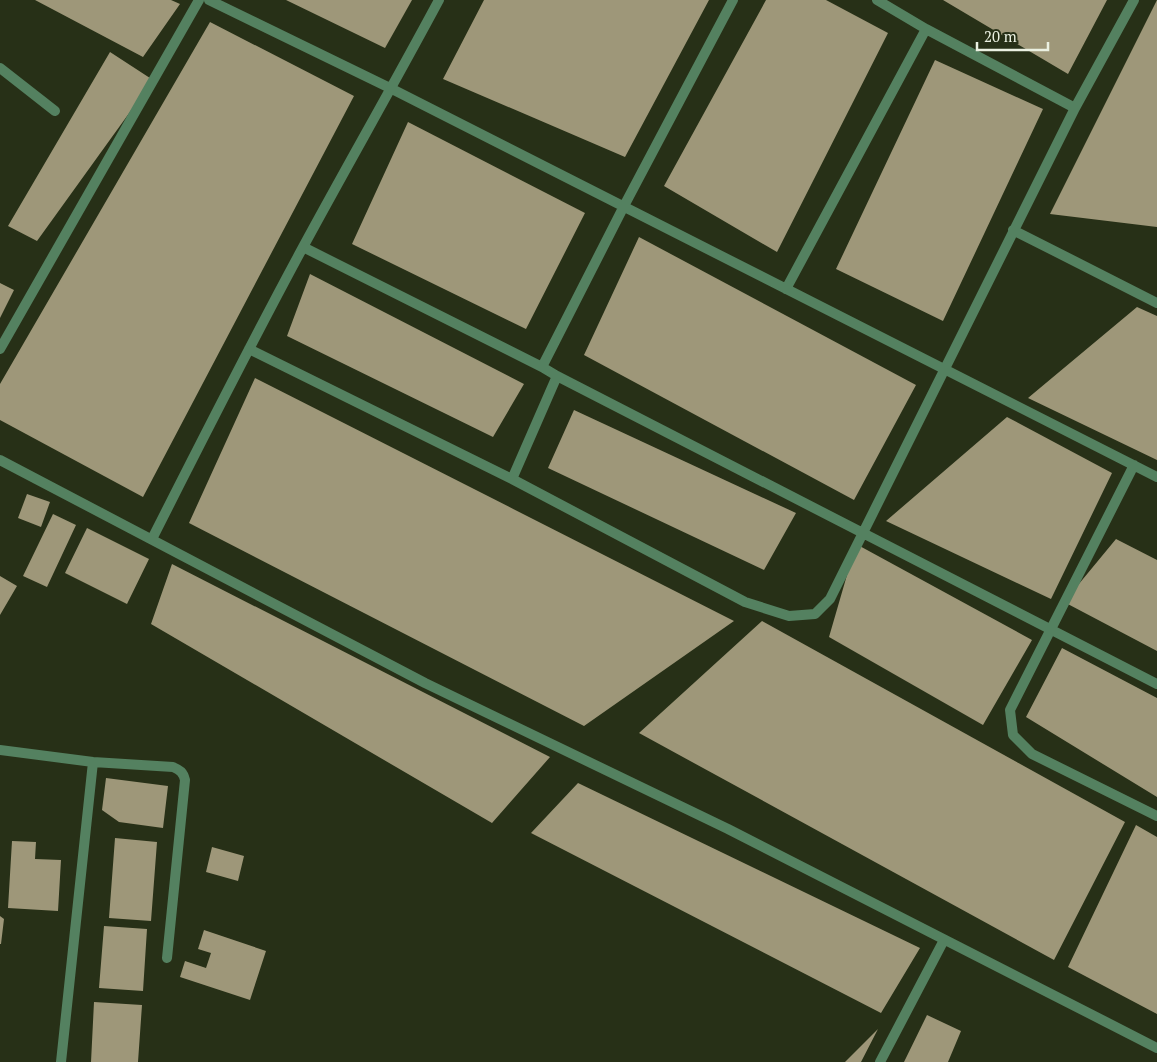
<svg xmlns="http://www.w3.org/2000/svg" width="1157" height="1062" font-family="'PT Serif',serif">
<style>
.building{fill:#9e9779}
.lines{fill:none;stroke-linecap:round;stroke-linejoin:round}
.service{stroke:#548160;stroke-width:10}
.minor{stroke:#548160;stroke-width:10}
</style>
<rect width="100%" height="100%" fill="#273017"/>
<path class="building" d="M 35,0 L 171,0 L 180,4 L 143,57 Z
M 286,0 L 412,0 L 385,48 Z
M 484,0 L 709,0 L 625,157 L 443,79 Z
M 766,0 L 826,0 L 888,33 L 777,252 L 664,186 Z
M 943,0 L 1107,0 L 1068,74 Z
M 1157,0 L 1157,227 L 1050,214 Z
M 210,22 L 354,96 L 143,497 L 0,420 L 0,384 Z
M 110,52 L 153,80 L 37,241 L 8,226 Z
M 935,60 L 1043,109 L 943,321 L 836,269 Z
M 408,122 L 585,213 L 526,329 L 352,244 Z
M 639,237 L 916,385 L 854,500 L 584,355 Z
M 310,274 L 524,384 L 493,437 L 287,336 Z
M 0,283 L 14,290 L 0,318 Z
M 1137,307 L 1157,316 L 1157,460 L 1028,398 Z
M 255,378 L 734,621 L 584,726 L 189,523 Z
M 574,410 L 796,513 L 764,570 L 548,468 Z
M 1007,417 L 1112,473 L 1051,599 L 886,521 Z
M 27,494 L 50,502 L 41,527 L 18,518 Z
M 53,514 L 76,525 L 47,587 L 23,576 Z
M 87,528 L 149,559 L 127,604 L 65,573 Z
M 1116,539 L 1157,560 L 1157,651 L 1064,602 Z
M 856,544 L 1032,640 L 983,725 L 829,637 Z
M 172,564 L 550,757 L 492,823 L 151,624 Z
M 0,576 L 17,586 L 0,615 Z
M 762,621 L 1125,822 L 1054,960 L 639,733 Z
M 1062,648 L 1157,698 L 1157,797 L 1026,717 Z
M 106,778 L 168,786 L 163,828 L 119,822 L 102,810 Z
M 578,783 L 920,948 L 881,1013 L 531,833 Z
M 1136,825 L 1157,837 L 1157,1014 L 1068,967 Z
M 115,838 L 157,842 L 151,921 L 109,918 Z
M 12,841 L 36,842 L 35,859 L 61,860 L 58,911 L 8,908 Z
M 212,847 L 244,856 L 238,881 L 206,872 Z
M 0,916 L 4,919 L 1,944 L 0,944 Z
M 104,926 L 147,929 L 143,991 L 99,988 Z
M 204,930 L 266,951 L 250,1000 L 180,977 L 185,961 L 206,968 L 211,953 L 198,949 Z
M 94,1002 L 142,1005 L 138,1062 L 91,1062 Z
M 927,1015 L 961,1031 L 948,1062 L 904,1062 Z
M 878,1029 L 861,1062 L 845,1062 Z"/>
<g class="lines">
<path class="service" d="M 0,68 L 55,111"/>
<path class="minor" d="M 209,0 L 392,89 L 1157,477
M 877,0 L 926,29 L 1075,108
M 1013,230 L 1157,303
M 303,247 L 542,367 L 557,376 L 1157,684
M 786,289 L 926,29
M 0,349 L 199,0
M 249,349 L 512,479 L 745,602 L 789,616 L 815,614 L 830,599 L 1075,108 L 1134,0
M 542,367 L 624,206 L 733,0
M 0,460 L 425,683 L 728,829 L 1157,1048
M 1134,465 L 1010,710 L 1013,735 L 1032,754 L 1157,816
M 512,479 L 557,376
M 152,539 C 201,442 250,345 302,249 C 347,166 394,84 439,0
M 0,750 L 93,762 L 173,767 C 180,770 183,772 185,780 L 167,958
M 61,1062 L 93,762
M 880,1062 L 944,940"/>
</g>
<path d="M977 42v8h71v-8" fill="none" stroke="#ebf1e2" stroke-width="2.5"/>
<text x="984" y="42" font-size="15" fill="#ebf1e2" stroke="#273017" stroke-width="4" paint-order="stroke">20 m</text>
</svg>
